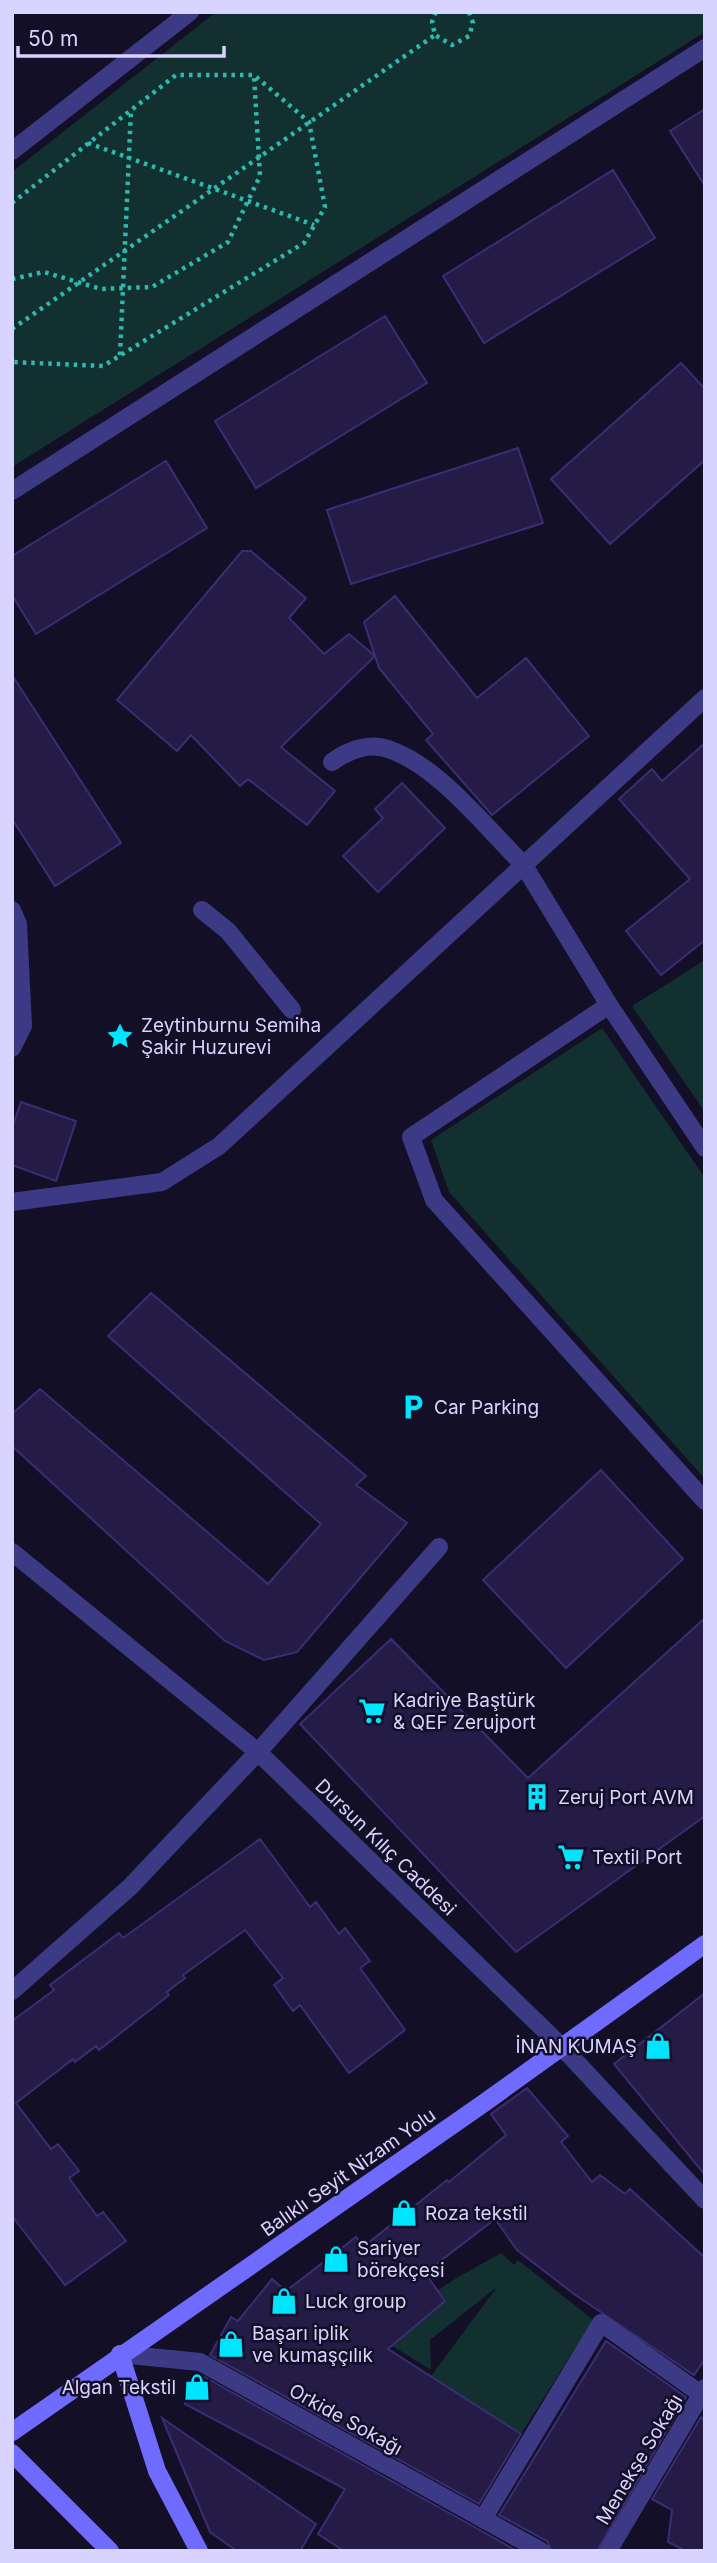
<svg xmlns="http://www.w3.org/2000/svg" width="717" height="2563" font-family="Inter,sans-serif">
<style>
.green{fill:#12302f}
.building{fill:#241b47;stroke:#3b2d73;stroke-width:2}
.lines{fill:none;stroke-linecap:round;stroke-linejoin:round}
.path{stroke:#2fb8b0;stroke-width:4.5;stroke-dasharray:3.5 5;stroke-linecap:butt}
.lane{stroke:#3d3a85;stroke-width:18}
.street{stroke:#3d3a85;stroke-width:18}
.secondary{stroke:#6f6bff;stroke-width:18}
.labels{text-anchor:middle;stroke-width:5;stroke-linejoin:round;paint-order:stroke}
.poi-label{font-size:19px;fill:#d9d4ff;stroke:#130f26;text-anchor:start}
.street-label{font-size:19px;fill:#d9d4ff;stroke:#130f26}
</style>
<rect width="100%" height="100%" fill="#130f26"/>
<path class="green" d="M 216,12 L 705,12 L 705,32 L 12,467 L 12,172 Z
M 705,960 L 705,1112 L 632,1006 Z
M 602,1028 L 705,1178 L 705,1479 L 449,1192 L 431,1140 Z
M 501,2253 L 514,2265 L 518,2260 L 593,2320 L 521,2434 L 431,2376 L 497,2287 L 430,2340 L 431,2370 L 383,2340 C 416,2298 455,2279 501,2253 Z"/>
<path class="building" d="M 705,109 L 705,186 L 670,131 Z
M 613,170 L 655,238 L 484,343 L 443,276 Z
M 385,316 L 427,383 L 256,488 L 215,421 Z
M 681,363 L 705,389 L 705,460 L 610,544 L 551,479 Z
M 518,448 L 543,523 L 351,584 L 327,510 Z
M 166,461 L 207,528 L 36,634 L 12,595 L 12,556 Z
M 242,551 L 251,551 L 306,598 L 289,618 L 324,654 L 349,634 L 375,656 L 364,622 L 395,596 L 477,698 L 526,658 L 589,736 L 492,815 L 426,740 L 433,734 L 379,668 L 375,656 L 281,747 L 335,791 L 307,825 L 248,779 L 240,786 L 191,735 L 177,751 L 117,700 Z
M 12,675 L 121,843 L 55,886 L 12,819 Z
M 705,743 L 705,940 L 661,975 L 626,931 L 690,879 L 619,799 L 652,769 L 662,781 Z
M 402,783 L 445,828 L 378,892 L 343,856 L 383,818 L 375,809 Z
M 21,1102 L 76,1121 L 56,1181 L 12,1165 L 12,1128 Z
M 151,1293 L 366,1476 L 356,1485 L 407,1523 L 297,1652 L 264,1660 L 225,1641 L 12,1446 L 12,1414 L 40,1389 L 268,1584 L 321,1524 L 108,1336 Z
M 601,1470 L 683,1559 L 566,1668 L 483,1580 Z
M 705,1618 L 705,1816 L 516,1952 L 300,1724 L 391,1639 L 528,1778 Z
M 260,1839 L 310,1907 L 316,1902 L 339,1934 L 345,1928 L 370,1961 L 360,1968 L 405,2030 L 349,2073 L 300,2005 L 293,2011 L 274,1985 L 283,1978 L 245,1930 L 183,1975 L 185,1978 L 167,1992 L 169,1995 L 99,2050 L 96,2046 L 75,2062 L 73,2059 L 16,2103 L 51,2149 L 58,2144 L 79,2171 L 69,2178 L 97,2216 L 103,2212 L 126,2241 L 65,2285 L 12,2216 L 12,2021 L 54,1990 L 50,1985 L 119,1933 L 123,1938 Z
M 705,1993 L 705,2175 L 614,2064 Z
M 527,2088 L 568,2136 L 561,2142 L 592,2182 L 600,2175 L 625,2194 L 630,2189 L 705,2258 L 705,2359 L 694,2375 L 574,2294 L 517,2250 L 495,2219 L 425,2273 L 445,2301 L 388,2349 L 521,2434 L 479,2504 L 210,2355 L 231,2317 L 238,2321 L 272,2279 L 286,2291 L 356,2237 L 363,2247 L 447,2180 L 449,2182 L 506,2135 L 491,2114 Z
M 606,2341 L 686,2397 L 597,2551 L 552,2551 L 547,2541 L 499,2515 Z
M 199,2374 L 478,2529 L 517,2551 L 344,2551 L 318,2534 L 345,2489 L 185,2404 L 184,2399 Z
M 701,2417 L 705,2421 L 705,2551 L 686,2551 L 668,2542 L 672,2510 L 652,2499 Z
M 162,2418 L 316,2524 L 300,2551 L 237,2551 L 210,2532 Z"/>
<g class="lines">
<path class="path" d="M 436,12 L 432,22 L 435,35 L 452,45 L 469,36 L 473,23 L 469,12
M 88,143 L 314,225
M 12,203 L 176,75 L 254,75 L 309,122 L 325,207 L 304,243 L 103,366 L 12,362
M 12,279 L 44,272 L 101,289 L 152,287 L 228,242 L 260,176 L 254,76
M 12,329 L 435,35
M 120,355 L 131,110"/>
<path class="lane" d="M 332,762 C 347,751 368,742 388,749 C 438,765 486,828 523,864
M 202,910 L 228,931 L 292,1010
M 258,1752 L 439,1547
M 483,2519 L 601,2323 L 701,2394"/>
<path class="street" d="M 12,151 L 190,12
M 12,491 L 705,48
M 523,864 L 609,1005 L 705,1148
M 12,910 L 18,924 L 23,1026 L 12,1048
M 609,1005 L 411,1137 L 434,1200 L 705,1501
M 12,1202 L 162,1182 L 219,1146 L 705,698
M 12,1552 L 258,1752 L 562,2047 L 705,2200
M 12,1991 L 130,1887 L 258,1752
M 120,2354 L 200,2362 L 541,2551
M 608,2551 L 705,2388"/>
<path class="secondary" d="M 120,2354 L 157,2471 L 199,2551
M 12,2432 L 484,2103 L 705,1944
M 12,2453 L 110,2551"/>
</g>
<defs>
<symbol id="sight-bare" viewBox="-9 -9 18 18"><path d="M0-6L1.8-2.2L6-1.7L2.9 1.2L3.7 5.4L0 3.3L-3.7 5.4L-2.9 1.2L-6-1.7L-1.8-2.2Z" fill="#00e5ff" stroke="#130f26" stroke-width="2.5" paint-order="stroke"/></symbol>
<symbol id="parking-bare" viewBox="-9 -9 18 18"><path d="M-3.5-5.5H1a3.5 3.5 0 0 1 0 7H-1V5.5H-3.5ZM-1-3.4V-.6H.8a1.4 1.4 0 0 0 0-2.8Z" fill="#00e5ff" stroke="#130f26" stroke-width="2.5" paint-order="stroke"/></symbol>
<symbol id="supermarket-bare" viewBox="-9 -9 18 18"><path d="M-6-5.5h2.5l.6 2H6L4.5 2H-2.5L-4.4-4H-6ZM-1.5 3.2a1.3 1.3 0 1 0 .1 0ZM3 3.2a1.3 1.3 0 1 0 .1 0Z" fill="#00e5ff" stroke="#130f26" stroke-width="2.5" paint-order="stroke"/></symbol>
<symbol id="building-bare" viewBox="-9 -9 18 18"><path d="M-4-6H4V6H1V3H-1V6H-4ZM-2.5-4.3h1.7v1.8h-1.7ZM.8-4.3h1.7v1.8H.8ZM-2.5-1h1.7V.8h-1.7ZM.8-1h1.7V.8H.8Z" fill="#00e5ff" stroke="#130f26" stroke-width="2.5" paint-order="stroke"/></symbol>
<symbol id="shop-bare" viewBox="-9 -9 18 18"><path d="M-5-2.5h2.3a2.7 3.5 0 0 1 5.4 0H5L5.5 6h-11ZM-1.5-2.5h3a1.5 2.3 0 0 0-3 0Z" fill="#00e5ff" stroke="#130f26" stroke-width="2.5" paint-order="stroke"/></symbol>
</defs>
<g fill-rule="evenodd">
<use href="#sight-bare" x="101" y="1017" width="38" height="38"/>
<use href="#parking-bare" x="394" y="1388" width="38" height="38"/>
<use href="#supermarket-bare" x="353" y="1692" width="38" height="38"/>
<use href="#building-bare" x="518" y="1778" width="38" height="38"/>
<use href="#supermarket-bare" x="552" y="1838" width="38" height="38"/>
<use href="#shop-bare" x="639" y="2027" width="38" height="38"/>
<use href="#shop-bare" x="385" y="2194" width="38" height="38"/>
<use href="#shop-bare" x="317" y="2240" width="38" height="38"/>
<use href="#shop-bare" x="265" y="2282" width="38" height="38"/>
<use href="#shop-bare" x="212" y="2325" width="38" height="38"/>
<use href="#shop-bare" x="178" y="2368" width="38" height="38"/>
</g>
<g class="labels">
<g class="poi-label">
<text x="141" y="1032">Zeytinburnu Semiha<tspan x="141" dy="22">Şakir Huzurevi</tspan></text>
<text x="434" y="1414">Car Parking</text>
<text x="393" y="1707">Kadriye Baştürk<tspan x="393" dy="22">&amp; QEF Zerujport</tspan></text>
<text x="558" y="1804">Zeruj Port AVM</text>
<text x="592" y="1864">Textil Port</text>
<text x="637" y="2053" text-anchor="end">İNAN KUMAŞ</text>
<text x="425" y="2220">Roza tekstil</text>
<text x="357" y="2255">Sariyer<tspan x="357" dy="22">börekçesi</tspan></text>
<text x="305" y="2308">Luck group</text>
<text x="252" y="2340">Başarı iplik<tspan x="252" dy="22">ve kumaşçılık</tspan></text>
<text x="176" y="2394" text-anchor="end">Algan Tekstil</text>
</g>
<g class="street-label">
<text transform="translate(386 1847) rotate(44)" y="7">Dursun Kılıç Caddesi</text>
<text transform="translate(348 2172) rotate(-35)" y="7">Balıklı Seyit Nizam Yolu</text>
<text transform="translate(346 2419) rotate(29)" y="7">Orkide Sokağı</text>
<text transform="translate(639 2459) rotate(-59)" y="7">Menekşe Sokağı</text>
</g>
</g>
<rect width="717" height="2563" fill="none" stroke="#d9d4ff" stroke-width="28"/>
<path d="M18 46v10h206v-10" fill="none" stroke="#d9d4ff" stroke-width="3.5"/>
<text x="28" y="46" font-size="21" fill="#d9d4ff" stroke="#130f26" stroke-width="5" paint-order="stroke">50 m</text>
</svg>
